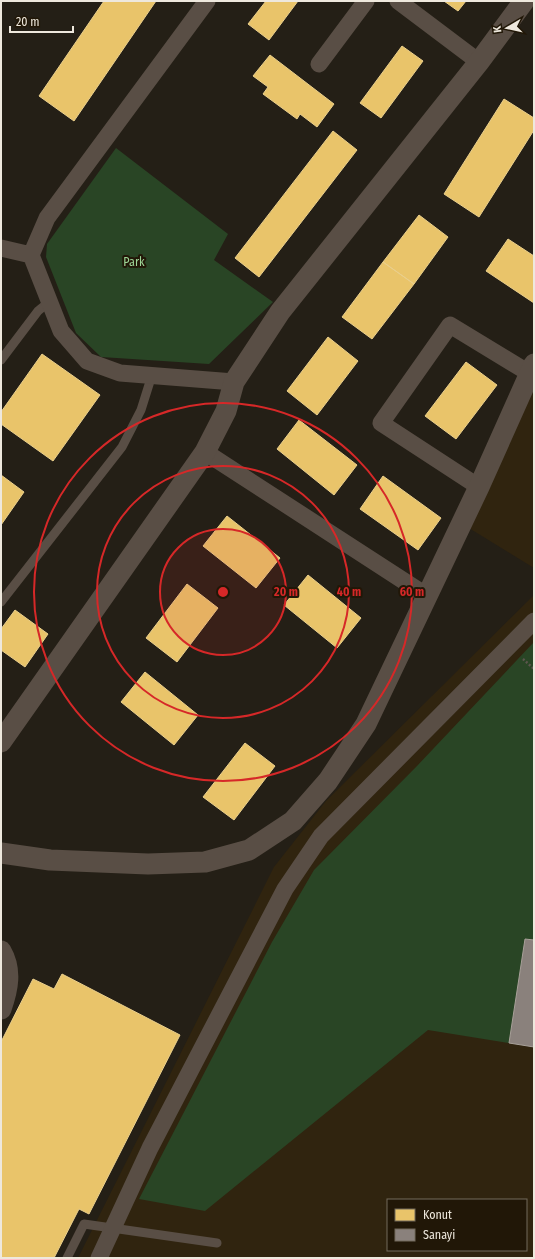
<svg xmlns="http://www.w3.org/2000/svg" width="535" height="1259" font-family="'Fira Sans Condensed',sans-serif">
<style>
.built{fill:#30240f;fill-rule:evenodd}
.green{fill:#294525}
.homes{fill:#e9c46a;stroke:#eacf8c}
.industry{fill:#8a817c;stroke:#a8a099}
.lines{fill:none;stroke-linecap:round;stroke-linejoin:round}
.path{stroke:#5d564e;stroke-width:2.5;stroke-dasharray:2 2;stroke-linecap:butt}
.service{stroke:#594e45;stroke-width:9}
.minor{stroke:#594e45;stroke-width:17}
.tertiary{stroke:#594e45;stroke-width:21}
.ring{fill:none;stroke:#d62828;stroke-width:2}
.labels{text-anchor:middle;stroke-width:4;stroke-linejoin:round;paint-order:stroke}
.park-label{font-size:12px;fill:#9fd798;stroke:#211707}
.centre{fill:#d62828;stroke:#211707;stroke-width:2}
.ring-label{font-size:12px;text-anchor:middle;font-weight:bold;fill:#d62828;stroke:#211707;stroke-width:4;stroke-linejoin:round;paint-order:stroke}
</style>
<rect width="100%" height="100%" fill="#241f16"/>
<path class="built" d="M 534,382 L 534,568 L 464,525 Z
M 534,595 L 534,1258 L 78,1258 L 274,867 L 326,801 ZM 388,1200 L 526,1200 L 526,1250 L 388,1250 Z"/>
<path class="green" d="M 116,148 L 228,234 L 214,260 L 273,302 L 209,364 L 101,357 L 76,333 L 46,257 L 47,244 Z
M 534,642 L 534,1047 L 428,1030 L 205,1211 L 139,1199 L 272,942 L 314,870 L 417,766 Z"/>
<path class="homes" d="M 104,1 L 156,1 L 74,121 L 39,96 Z
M 266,1 L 298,1 L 269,40 L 248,24 Z
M 444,1 L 466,1 L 458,11 Z
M 402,46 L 423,61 L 381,118 L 360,103 Z
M 270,55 L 334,104 L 317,127 L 300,114 L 297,119 L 263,94 L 268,87 L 253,76 Z
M 504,99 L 534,118 L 534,130 L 479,217 L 444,194 Z
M 333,131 L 357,150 L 259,277 L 235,258 Z
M 419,215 L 448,237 L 414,284 L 383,262 Z
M 508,239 L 534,256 L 534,303 L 486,271 Z
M 383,262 L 414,284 L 372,339 L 342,317 Z
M 328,337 L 358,361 L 317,415 L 287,391 Z
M 42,354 L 100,395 L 53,461 L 1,424 L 1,412 Z
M 466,362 L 497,385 L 456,439 L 425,416 Z
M 299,420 L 357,465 L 334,495 L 277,449 Z
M 1,475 L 24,492 L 1,525 Z
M 383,476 L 441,518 L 418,550 L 360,509 Z
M 227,516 L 280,558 L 256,588 L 203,546 Z
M 308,575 L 361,618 L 337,648 L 284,605 Z
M 187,584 L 218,608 L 177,662 L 146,638 Z
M 15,610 L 48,634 L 25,667 L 1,650 L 1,629 Z
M 145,672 L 198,715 L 174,745 L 121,702 Z
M 245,743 L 275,766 L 234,820 L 203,797 Z
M 62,974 L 180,1035 L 89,1214 L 79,1209 L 54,1258 L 1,1258 L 1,1042 L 33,979 L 54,989 Z"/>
<path class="industry" d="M 525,939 L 534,940 L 534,1047 L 509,1043 Z"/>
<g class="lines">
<path class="path" d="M 523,659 L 534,669"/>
<path class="service" d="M 1,360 L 38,311 L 49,302
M 1,602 L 122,447 L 141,410 L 152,375
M 67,1258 L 84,1224 L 217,1243"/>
<path class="minor" d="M 207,1 L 47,218 L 31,255 L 61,331 L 87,361 L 120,373 L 234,382
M 398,1 L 479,62
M 319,64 L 366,1
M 1,248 L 31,255
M 205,452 L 427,596
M 479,487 L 381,423 L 450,325 L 529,373
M 99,1258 L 150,1148 L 285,889 L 321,836 L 534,621"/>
<path class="tertiary" d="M 1,742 L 205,452 L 226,411 L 234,382 L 280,312 L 479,62 L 524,1
M 1,853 L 50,860 L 148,864 L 205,862 L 249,850 L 293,821 L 328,781 L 366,724 L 479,487 L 534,364
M 1,951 C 12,970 8,989 1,1009"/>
</g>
<circle cx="223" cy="592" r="63" fill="#d62828" fill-opacity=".12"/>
<g class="ring">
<circle cx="223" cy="592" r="63"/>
<circle cx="223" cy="592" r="126"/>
<circle cx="223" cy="592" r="189"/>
</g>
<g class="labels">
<g class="park-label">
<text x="134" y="266">Park</text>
</g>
</g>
<circle cx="223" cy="592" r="6" class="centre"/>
<g class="ring-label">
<text x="286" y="596">20 m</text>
<text x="349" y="596">40 m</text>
<text x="412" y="596">60 m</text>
</g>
<rect width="535" height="1259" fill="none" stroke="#eee8dd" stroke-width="4"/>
<rect x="387" y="1199" width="140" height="52" fill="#211707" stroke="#736b5d"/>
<rect x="395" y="1209" width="20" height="12" fill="#e9c46a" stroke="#736b5d"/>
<text x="423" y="1219" font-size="12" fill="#eee8dd">Konut</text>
<rect x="395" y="1229" width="20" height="12" fill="#8a817c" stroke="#736b5d"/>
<text x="423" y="1239" font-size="12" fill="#eee8dd">Sanayi</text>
<g transform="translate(507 28) rotate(261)" stroke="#211707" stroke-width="3" paint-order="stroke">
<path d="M0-3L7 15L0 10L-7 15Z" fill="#eee8dd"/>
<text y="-6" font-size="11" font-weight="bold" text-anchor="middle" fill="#eee8dd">K</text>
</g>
<path d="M10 26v6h63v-6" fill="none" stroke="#eee8dd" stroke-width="2"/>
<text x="16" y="26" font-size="12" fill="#eee8dd" stroke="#211707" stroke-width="3" paint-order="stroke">20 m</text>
</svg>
